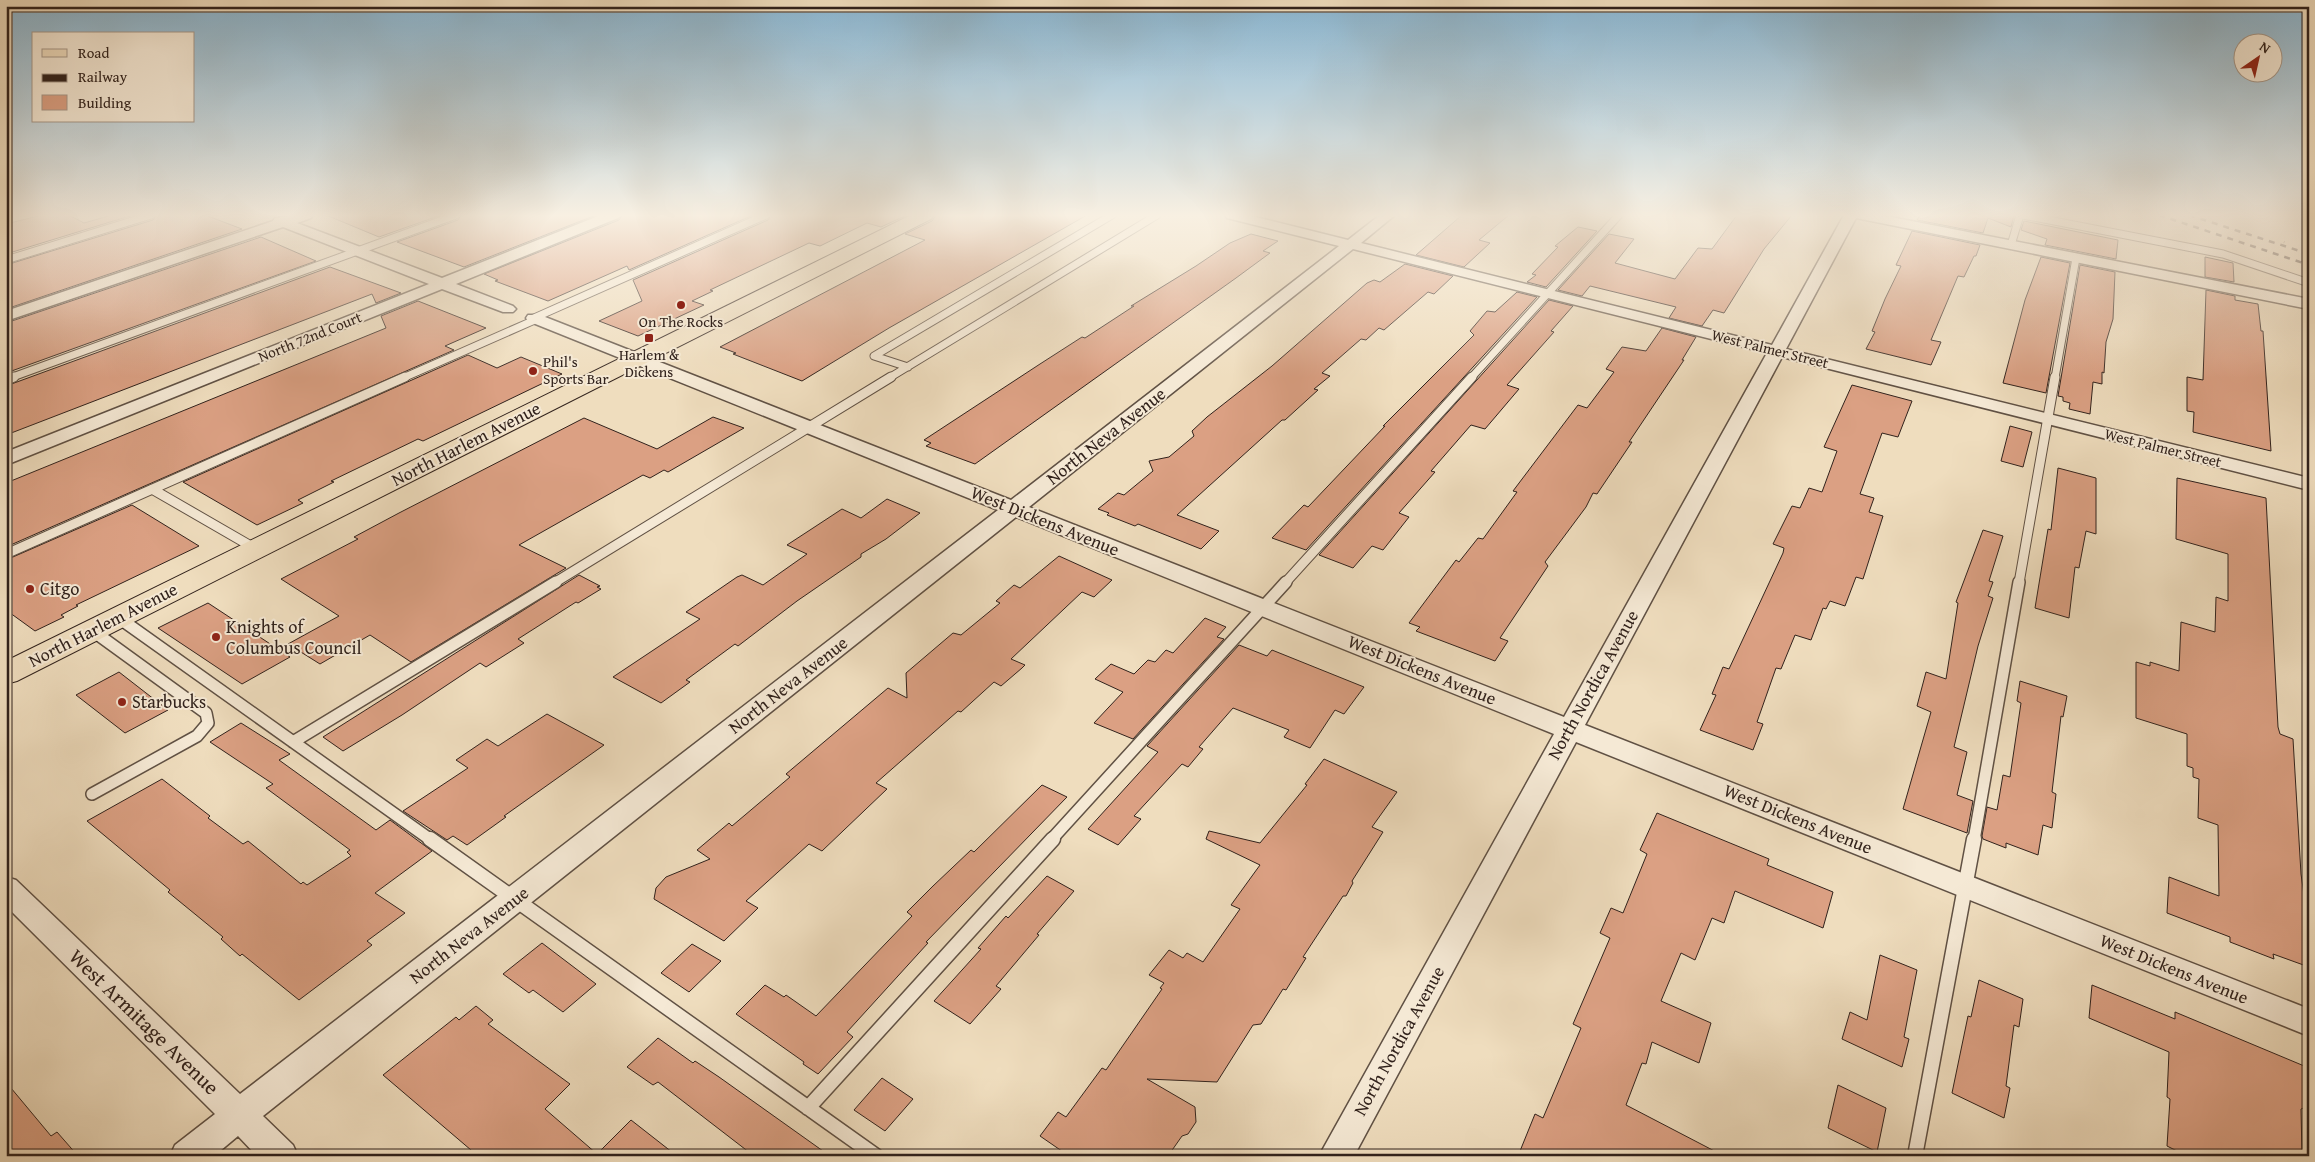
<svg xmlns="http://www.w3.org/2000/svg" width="2315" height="1162" font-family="'Gentium Book Plus',serif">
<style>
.building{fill:#dba083;stroke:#31221c}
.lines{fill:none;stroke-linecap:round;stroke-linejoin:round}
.lane-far3-casing{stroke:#605144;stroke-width:9}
.lane-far2-casing{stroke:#605144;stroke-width:11}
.lane-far1-casing{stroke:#605144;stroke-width:14}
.lane-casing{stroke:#605144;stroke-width:17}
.street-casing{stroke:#605144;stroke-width:3}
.primary-casing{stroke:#31221c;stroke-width:2}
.path{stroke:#31221c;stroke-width:2.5;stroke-dasharray:0.5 2;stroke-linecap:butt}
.lane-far3{stroke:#f5e9d5;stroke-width:7}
.lane-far2{stroke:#f5e9d5;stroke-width:9}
.lane-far1{stroke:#f5e9d5;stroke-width:11}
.lane{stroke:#f5e9d5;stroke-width:14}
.street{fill:#f5e9d5;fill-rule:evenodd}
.primary{fill:#efddbe;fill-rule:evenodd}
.rail{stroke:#31221c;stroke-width:2.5;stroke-dasharray:6 6;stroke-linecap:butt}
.poi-dot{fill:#8f2418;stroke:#f5e9d5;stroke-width:2}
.labels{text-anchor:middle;stroke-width:4;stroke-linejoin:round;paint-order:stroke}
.far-poi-label{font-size:15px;fill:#31221c;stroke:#f5e9d5}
.far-street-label{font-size:15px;fill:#31221c;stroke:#f5e9d5}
.street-label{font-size:18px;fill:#31221c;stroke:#f5e9d5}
.poi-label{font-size:18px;fill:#31221c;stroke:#f5e9d5;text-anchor:start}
.near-street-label{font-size:21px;fill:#31221c;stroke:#f5e9d5}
</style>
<rect width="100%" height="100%" fill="#efddbe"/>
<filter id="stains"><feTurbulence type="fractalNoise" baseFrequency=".004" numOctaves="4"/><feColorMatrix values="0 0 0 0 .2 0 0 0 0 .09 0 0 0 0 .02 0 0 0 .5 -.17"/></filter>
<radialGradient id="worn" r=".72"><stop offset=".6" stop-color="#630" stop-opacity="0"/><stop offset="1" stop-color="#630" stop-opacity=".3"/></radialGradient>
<path class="building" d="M 42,215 L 69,215 L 84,223 L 112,215 L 133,215 L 6,254 L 6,224 Z
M 156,215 L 205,215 L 242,229 L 6,309 L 6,265 L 153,220 Z
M 326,215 L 441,215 L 379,237 Z
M 461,215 L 596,215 L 464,267 L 397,242 L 458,220 Z
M 622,215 L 753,215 L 629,270 L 627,266 L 548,301 L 495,281 L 498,280 L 484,274 L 619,220 Z
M 771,215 L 907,215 L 881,227 L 867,223 L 820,246 L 809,243 L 710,290 L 713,291 L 692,301 L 704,305 L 638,336 L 599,321 L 642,301 L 633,280 L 768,220 Z
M 936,215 L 1087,215 L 889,328 L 802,381 L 733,354 L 736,353 L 720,347 L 925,240 L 905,234 L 932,221 Z
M 1462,215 L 1509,215 L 1479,240 L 1490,243 L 1464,267 L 1416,255 Z
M 1737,215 L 1792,215 L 1764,249 L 1724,313 L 1713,310 L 1702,326 L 1669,318 L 1676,307 L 1590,286 L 1582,296 L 1558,290 L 1609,234 L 1634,239 L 1615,263 L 1675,279 L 1698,248 L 1712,249 Z
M 1920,215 L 2014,215 L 2011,227 L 1988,218 L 1983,233 L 1917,220 Z
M 2024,221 L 2118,240 L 2116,259 L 2045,245 L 2047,239 L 2021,230 Z
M 1578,227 L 1597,231 L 1546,287 L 1527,282 L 1536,275 L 1532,274 L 1558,247 L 1555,246 Z
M 1912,231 L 1980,245 L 1976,256 L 1974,256 L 1964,277 L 1958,276 L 1931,340 L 1941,342 L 1931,365 L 1866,349 L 1875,332 L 1872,331 L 1885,299 L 1901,266 L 1896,265 Z
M 1251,234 L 1278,241 L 1263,251 L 1270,253 L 1236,278 L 975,464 L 926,446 L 931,443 L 924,440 L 1040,364 L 1082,337 L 1085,338 L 1134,306 L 1131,306 L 1196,266 L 1230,243 Z
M 261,237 L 316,261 L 6,373 L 6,323 Z
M 2041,257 L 2070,263 L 2046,393 L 2003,383 L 2025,300 Z
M 2205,257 L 2233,263 L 2234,282 L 2205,277 Z
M 1405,264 L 1453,276 L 1434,294 L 1428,292 L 1384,330 L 1379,328 L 1366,340 L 1361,339 L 1322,373 L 1330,376 L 1314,389 L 1318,390 L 1285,420 L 1282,420 L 1177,515 L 1219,531 L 1201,549 L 1138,524 L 1135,526 L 1107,515 L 1109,513 L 1098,509 L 1118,493 L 1124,495 L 1153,471 L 1149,461 L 1169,457 L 1194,436 L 1192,431 L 1207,417 L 1272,366 L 1367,283 L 1374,280 L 1380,282 Z
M 2080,265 L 2115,272 L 2113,319 L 2106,342 L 2104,373 L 2102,372 L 2102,384 L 2093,382 L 2090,414 L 2069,409 L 2070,403 L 2063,401 L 2063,397 L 2058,396 Z
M 330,267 L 401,293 L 376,303 L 372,294 L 6,435 L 6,386 Z
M 2206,290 L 2235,296 L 2235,300 L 2258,304 L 2261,331 L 2263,331 L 2271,451 L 2193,432 L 2194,412 L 2187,411 L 2187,377 L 2203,380 Z
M 1517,292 L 1537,297 L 1306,550 L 1272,538 L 1304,505 L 1308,507 L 1385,426 L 1383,426 L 1474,335 L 1470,331 L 1487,311 L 1495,312 Z
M 1549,300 L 1573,306 L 1551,331 L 1554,332 L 1507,385 L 1519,389 L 1485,429 L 1471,425 L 1431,471 L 1435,472 L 1399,513 L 1409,517 L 1383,550 L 1372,546 L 1353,568 L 1319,555 Z
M 418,301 L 486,328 L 445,346 L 454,350 L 6,547 L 6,483 L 386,328 L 381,316 Z
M 1662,328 L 1696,337 L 1682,360 L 1684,360 L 1629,442 L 1632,442 L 1597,494 L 1593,493 L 1586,507 L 1545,562 L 1548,566 L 1500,638 L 1508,641 L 1495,661 L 1416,631 L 1420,627 L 1409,623 L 1456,560 L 1459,562 L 1478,538 L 1483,539 L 1517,492 L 1513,491 L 1578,405 L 1587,408 L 1614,372 L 1606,369 L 1622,347 L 1646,351 Z
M 468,355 L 497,368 L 521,357 L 562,374 L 423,441 L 418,439 L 331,481 L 334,482 L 298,500 L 303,503 L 257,525 L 183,482 Z
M 1852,385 L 1912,401 L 1898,437 L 1882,433 L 1860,494 L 1874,498 L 1869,512 L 1883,516 L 1863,579 L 1856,577 L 1845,606 L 1830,601 L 1826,609 L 1823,608 L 1811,640 L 1795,635 L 1781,669 L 1776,668 L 1757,722 L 1763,724 L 1753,750 L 1700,730 L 1716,695 L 1712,694 L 1723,667 L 1729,669 L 1783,553 L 1784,548 L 1773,544 L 1792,506 L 1800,508 L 1809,488 L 1822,492 L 1837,451 L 1824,447 Z
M 713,417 L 744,428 L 668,472 L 664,470 L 650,478 L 643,475 L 519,545 L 566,568 L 411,662 L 370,635 L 320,664 L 288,644 L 339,616 L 281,579 L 358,539 L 354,537 L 399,513 L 584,418 L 657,449 Z
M 2010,426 L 2032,432 L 2023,467 L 2001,461 Z
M 2058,468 L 2096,478 L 2096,534 L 2086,531 L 2079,568 L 2075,567 L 2069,618 L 2035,608 L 2048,529 L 2051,530 Z
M 2177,478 L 2266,498 L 2278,727 L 2280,734 L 2293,739 L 2301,874 L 2309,931 L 2309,967 L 2273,954 L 2274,959 L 2230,942 L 2230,937 L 2167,913 L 2169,877 L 2219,896 L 2218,825 L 2198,818 L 2199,779 L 2193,777 L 2193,768 L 2187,766 L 2187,734 L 2136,718 L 2136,662 L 2150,666 L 2150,662 L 2179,671 L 2181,622 L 2215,632 L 2216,597 L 2228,601 L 2228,554 L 2176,539 Z
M 887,499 L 920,513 L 886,539 L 861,554 L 861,557 L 797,601 L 738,646 L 735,644 L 686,680 L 690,682 L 661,703 L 613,677 L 700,619 L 686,612 L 737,577 L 742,575 L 763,585 L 807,554 L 787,545 L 810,530 L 842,509 L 861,518 Z
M 132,505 L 199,546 L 76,605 L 78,606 L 61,615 L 64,617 L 35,631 L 6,610 L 6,560 Z
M 1983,530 L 2003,536 L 1989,581 L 1993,582 L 1988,596 L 1993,598 L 1978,646 L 1954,747 L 1967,752 L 1957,795 L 1973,801 L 1967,833 L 1903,809 L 1931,712 L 1917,706 L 1926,672 L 1946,679 L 1958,603 L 1956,602 Z
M 1059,556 L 1112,580 L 1094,597 L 1082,592 L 1011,659 L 1025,665 L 1022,668 L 1001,686 L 994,682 L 961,712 L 958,711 L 876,783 L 887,789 L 822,851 L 809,844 L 746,901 L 758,908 L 724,941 L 654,899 L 656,888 L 666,877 L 710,859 L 697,850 L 729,823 L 732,826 L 790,777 L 786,774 L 888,688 L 907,698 L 906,673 L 953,633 L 961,635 L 1000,603 L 996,601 L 1014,585 L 1020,588 Z
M 579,575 L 600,586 L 597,587 L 601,589 L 578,603 L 576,602 L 518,639 L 524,643 L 486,667 L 480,663 L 402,715 L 343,751 L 323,737 Z
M 208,603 L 290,657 L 242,684 L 158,628 Z
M 1205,618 L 1226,627 L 1217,637 L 1224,639 L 1133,739 L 1094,723 L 1123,692 L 1095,679 L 1111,664 L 1134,674 L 1148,660 L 1155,662 L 1166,650 L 1173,653 Z
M 1239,645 L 1267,656 L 1272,650 L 1364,687 L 1344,714 L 1335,710 L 1310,748 L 1284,737 L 1289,730 L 1233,708 L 1199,747 L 1203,749 L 1188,767 L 1182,764 L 1134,816 L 1141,819 L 1118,845 L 1088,829 L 1158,752 L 1147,746 Z
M 119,672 L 137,686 L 168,710 L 125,733 L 76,695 Z
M 2020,681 L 2067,696 L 2063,717 L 2061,716 L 2052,792 L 2056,794 L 2052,828 L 2043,825 L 2038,855 L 2006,843 L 2006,848 L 1983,839 L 1982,836 L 1987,807 L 1997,810 L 2003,775 L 2010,777 L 2021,703 L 2017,701 Z
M 547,714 L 604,745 L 504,816 L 506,817 L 467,845 L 453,836 L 447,840 L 403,811 L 468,768 L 456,760 L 487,739 L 498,746 Z
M 241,723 L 290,754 L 279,760 L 376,830 L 390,820 L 432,851 L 375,893 L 405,913 L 367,941 L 372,945 L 299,1000 L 242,954 L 240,956 L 221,939 L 223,937 L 168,892 L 170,890 L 87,821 L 162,779 L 210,816 L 208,818 L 243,844 L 248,841 L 301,884 L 303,882 L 307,885 L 351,856 L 347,852 L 350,850 L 266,788 L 273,784 L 210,742 Z
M 1324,759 L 1397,792 L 1372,827 L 1383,832 L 1352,881 L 1353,883 L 1346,896 L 1343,896 L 1303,957 L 1306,958 L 1286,990 L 1283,989 L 1261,1024 L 1253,1025 L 1217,1082 L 1147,1079 L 1195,1107 L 1196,1122 L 1188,1134 L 1182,1136 L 1168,1156 L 1069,1156 L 1040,1136 L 1058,1112 L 1066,1117 L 1102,1068 L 1106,1070 L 1162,989 L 1160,988 L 1164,983 L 1149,975 L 1169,950 L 1183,958 L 1187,953 L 1203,962 L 1240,909 L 1231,905 L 1260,865 L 1206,839 L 1209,831 L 1260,843 L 1307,785 L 1305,784 Z
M 1042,785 L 1067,797 L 926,942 L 928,943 L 847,1032 L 853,1037 L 818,1074 L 803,1064 L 804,1062 L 736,1014 L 765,985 L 784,997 L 786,995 L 816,1016 L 912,916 L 907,912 L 933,886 L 971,850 L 974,852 Z
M 1657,813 L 1769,859 L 1767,865 L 1833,892 L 1823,928 L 1735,891 L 1724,923 L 1712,918 L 1695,960 L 1681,953 L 1661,1001 L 1711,1023 L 1699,1063 L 1652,1042 L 1646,1064 L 1642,1063 L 1626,1105 L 1724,1156 L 1518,1156 L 1535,1114 L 1543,1118 L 1581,1028 L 1573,1024 L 1610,938 L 1600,933 L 1611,908 L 1623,913 L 1647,854 L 1640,850 Z
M 1047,876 L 1074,891 L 1037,934 L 1039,935 L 996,986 L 1001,989 L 970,1024 L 934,1001 L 981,949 L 978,948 L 1006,916 L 1008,918 Z
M 542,943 L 596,984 L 563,1012 L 533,990 L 529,993 L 503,974 Z
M 692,944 L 721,961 L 689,992 L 661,973 Z
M 1880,955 L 1917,970 L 1904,1037 L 1909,1039 L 1902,1067 L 1842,1039 L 1850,1012 L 1867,1020 Z
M 1979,980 L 2023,999 L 2019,1027 L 2014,1025 L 2006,1086 L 2010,1088 L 2004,1118 L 1952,1093 L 1968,1016 L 1971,1017 Z
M 2092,985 L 2175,1019 L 2175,1012 L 2309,1068 L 2309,1106 L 2301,1109 L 2302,1156 L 2187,1156 L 2167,1146 L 2170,1099 L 2167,1097 L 2169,1052 L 2089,1018 Z
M 476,1006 L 493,1020 L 488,1024 L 570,1084 L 545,1109 L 597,1154 L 631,1120 L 677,1156 L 478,1156 L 383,1075 L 456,1017 L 459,1020 Z
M 658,1038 L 693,1063 L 695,1061 L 719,1077 L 830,1156 L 754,1156 L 658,1082 L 653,1085 L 627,1067 Z
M 882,1078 L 913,1099 L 885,1131 L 854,1110 Z
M 6,1082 L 51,1136 L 57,1132 L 78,1156 L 6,1156 Z
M 1838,1085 L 1886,1108 L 1877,1152 L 1828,1128 Z"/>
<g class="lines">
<defs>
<path id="lane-far3" d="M 2023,215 L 2223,254 L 2309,283
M 2011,245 L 2020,215
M 6,260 L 151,215
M 534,318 L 766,215
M 908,367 L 874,356 L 1112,215
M 10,378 L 456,215
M 403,378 L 537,319
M 889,378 L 1157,215
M 1471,378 L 1619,215
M 2055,378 L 2076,258"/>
<path id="lane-far2" d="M 6,380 L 14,377
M 152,489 L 256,549
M 6,554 L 405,377
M 554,583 L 891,377
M 1285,583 L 1472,377
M 2019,583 L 2055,377"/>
<path id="lane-far1" d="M 119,618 L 431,840
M 293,742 L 556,582
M 92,794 L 197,736 L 208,723 L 206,713 L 93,631
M 1051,840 L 1286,582
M 1974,840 L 2019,582"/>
<path id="lane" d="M 430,839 L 876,1156
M 808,1108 L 1053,839
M 1915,1156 L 1974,839"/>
<path id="street" d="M 293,215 L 313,215 L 311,218 L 297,223 L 442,278 L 601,215 L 620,215 L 618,218 L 456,284 L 513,306 L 516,309 L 513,312 L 503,312 L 442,289 L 6,465 L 6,452 L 429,284 L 283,227 L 6,321 L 6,311 L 273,221 L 275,218 Z
M 1225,215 L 1248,215 L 1348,240 L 1380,215 L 1395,215 L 1361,243 L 1772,345 L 1844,215 L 1881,215 L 2309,299 L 2309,309 L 1856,218 L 1786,349 L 2309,478 L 2309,490 L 1782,357 L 1585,725 L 2309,1009 L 2309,1036 L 1576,742 L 1354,1156 L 1319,1156 L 1554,734 L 1016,517 L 263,1116 L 293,1145 L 298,1156 L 257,1156 L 238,1136 L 214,1156 L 170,1156 L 175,1145 L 215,1114 L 6,906 L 6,877 L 16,880 L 240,1094 L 998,510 L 528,321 L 526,318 L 528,315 L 540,315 L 1011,500 L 1339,246 L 1227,218 ZM 1353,249 L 1767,353 L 1564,717 L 1029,507 Z"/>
<path id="primary" d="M 911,215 L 934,215 L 931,219 L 17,681 L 6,684 L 6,661 Z"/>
</defs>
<use href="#lane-far3" class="lane-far3-casing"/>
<use href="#lane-far2" class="lane-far2-casing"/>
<use href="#lane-far1" class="lane-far1-casing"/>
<use href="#lane" class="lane-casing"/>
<use href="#street" class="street-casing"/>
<use href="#primary" class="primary-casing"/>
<path class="path" d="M 2284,242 L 2286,243"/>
<use href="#lane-far3" class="lane-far3"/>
<use href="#lane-far2" class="lane-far2"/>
<use href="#lane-far1" class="lane-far1"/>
<use href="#lane" class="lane"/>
<use href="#street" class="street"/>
<use href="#primary" class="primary"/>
<path class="rail" d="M 2159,215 L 2309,265
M 2189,215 L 2309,254"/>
</g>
<linearGradient id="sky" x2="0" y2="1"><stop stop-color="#89b7d4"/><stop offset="0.57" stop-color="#f8f0e2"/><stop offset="1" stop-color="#f8f0e2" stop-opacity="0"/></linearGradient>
<rect width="2315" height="378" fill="url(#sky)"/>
<g class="poi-dot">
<circle cx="681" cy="305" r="5"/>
<rect x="644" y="333" width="10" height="10" rx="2.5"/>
<circle cx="533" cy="371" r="5"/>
<circle cx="30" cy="589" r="5"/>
<circle cx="216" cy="637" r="5"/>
<circle cx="122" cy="702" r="5"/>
</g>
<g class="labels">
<g class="far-poi-label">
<text x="681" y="327">On The Rocks</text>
<text x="649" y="360">Harlem &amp;<tspan x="649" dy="17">Dickens</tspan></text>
<text x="543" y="367" text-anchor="start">Phil's<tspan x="543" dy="17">Sports Bar</tspan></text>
</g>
<g class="far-street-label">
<text transform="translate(310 337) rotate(-22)" y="5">North 72nd Court</text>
<text transform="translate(1770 349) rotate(14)" y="5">West Palmer Street</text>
<text transform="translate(2163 448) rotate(14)" y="5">West Palmer Street</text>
</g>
<g class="street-label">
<text transform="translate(1106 436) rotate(-38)" y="6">North Neva Avenue</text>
<text transform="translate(466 444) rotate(-27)" y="6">North Harlem Avenue</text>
<text transform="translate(1045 521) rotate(22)" y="6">West Dickens Avenue</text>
<text transform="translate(103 625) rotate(-27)" y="6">North Harlem Avenue</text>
<text transform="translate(1422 670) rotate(22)" y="6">West Dickens Avenue</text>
<text transform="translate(788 685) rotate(-38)" y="6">North Neva Avenue</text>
<text transform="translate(1593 685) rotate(-61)" y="6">North Nordica Avenue</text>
<text transform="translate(1798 819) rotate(22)" y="6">West Dickens Avenue</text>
<text transform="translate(469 935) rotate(-38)" y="6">North Neva Avenue</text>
<text transform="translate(2174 969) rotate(22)" y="6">West Dickens Avenue</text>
<text transform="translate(1399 1041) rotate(-61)" y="6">North Nordica Avenue</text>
</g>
<g class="poi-label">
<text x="40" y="595">Citgo</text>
<text x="226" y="633">Knights of<tspan x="226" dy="21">Columbus Council</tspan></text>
<text x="132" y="708">Starbucks</text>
</g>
<g class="near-street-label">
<text transform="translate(144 1022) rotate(44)" y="7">West Armitage Avenue</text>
</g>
</g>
<rect width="2315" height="1162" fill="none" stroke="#efddbe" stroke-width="25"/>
<rect x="8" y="8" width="2300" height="1147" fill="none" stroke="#31221c" stroke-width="2.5"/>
<rect x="12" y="12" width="2290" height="1137" fill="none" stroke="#31221c"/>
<rect x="32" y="32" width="162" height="90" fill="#f5e9d5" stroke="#a7998b"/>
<rect x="42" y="49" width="25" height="8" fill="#efddbe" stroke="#a7998b"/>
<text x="78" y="58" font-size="15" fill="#31221c">Road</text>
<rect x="42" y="74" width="25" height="8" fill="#31221c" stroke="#a7998b"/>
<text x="78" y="82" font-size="15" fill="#31221c">Railway</text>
<rect x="42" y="95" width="25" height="15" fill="#dba083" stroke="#a7998b"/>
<text x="78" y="108" font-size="15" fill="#31221c">Building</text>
<g transform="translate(2258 58) rotate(34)"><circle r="24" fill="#f5e9d5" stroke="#a7998b"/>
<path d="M0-4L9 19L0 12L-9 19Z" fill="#8f2418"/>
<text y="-8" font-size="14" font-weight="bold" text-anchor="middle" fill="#31221c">N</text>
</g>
<rect width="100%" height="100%" filter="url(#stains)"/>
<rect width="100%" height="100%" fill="url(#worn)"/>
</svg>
